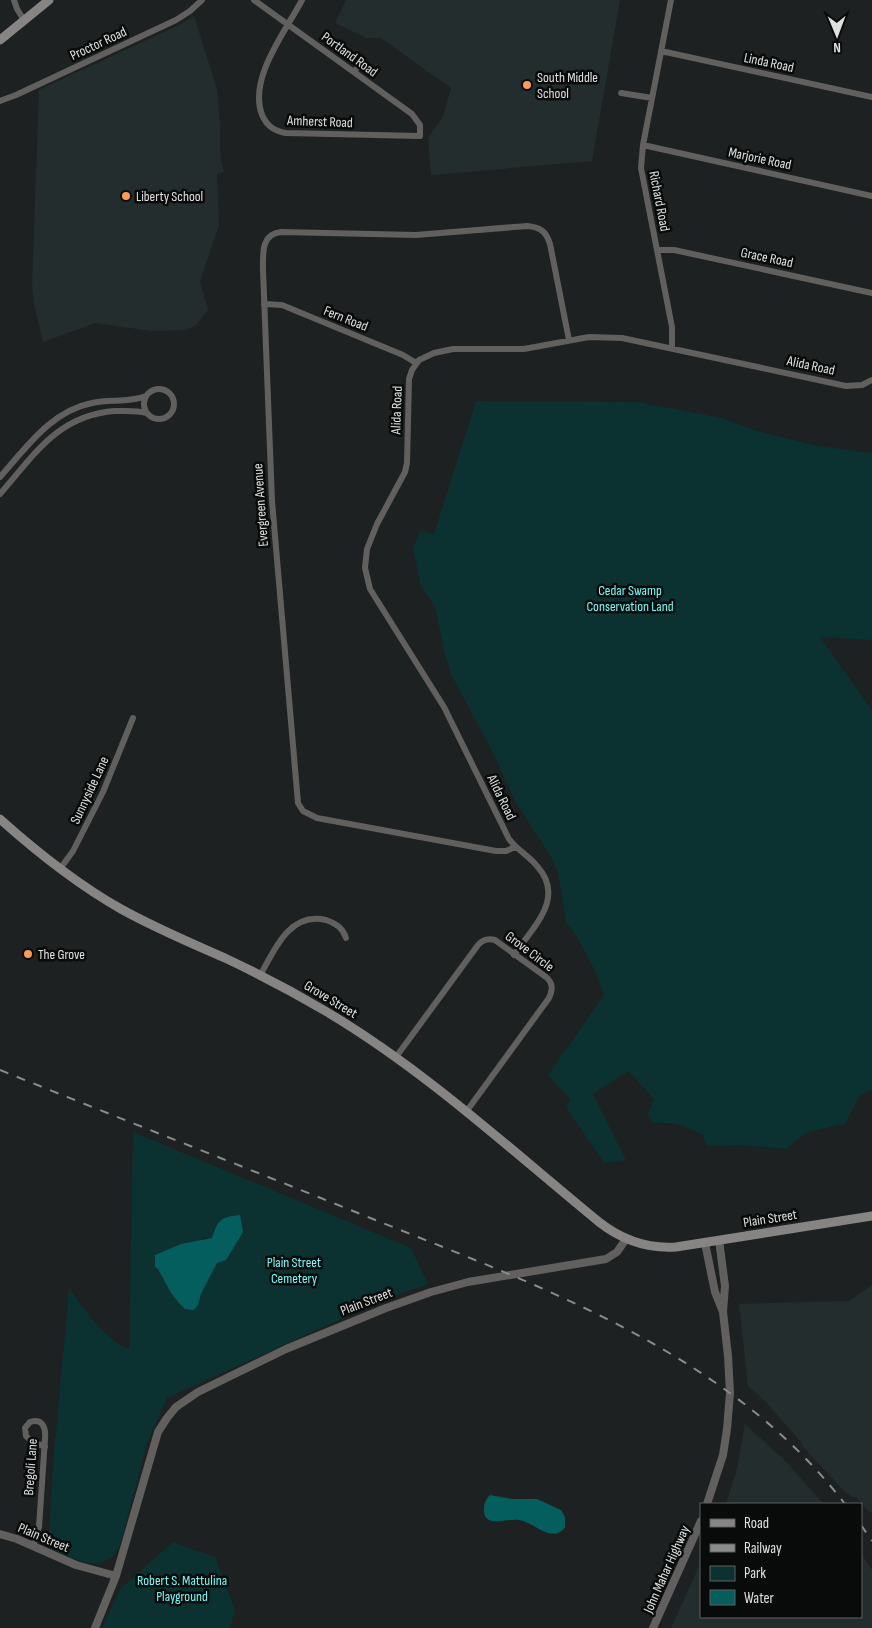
<svg xmlns="http://www.w3.org/2000/svg" width="872" height="1628" font-family="'Sofia Sans Condensed',sans-serif">
<style>
.built{fill:#232d2d}
.green{fill:#0b3131;fill-rule:evenodd}
.water{fill:#045e5d}
.lines{fill:none;stroke-linecap:round;stroke-linejoin:round}
.minor{stroke:#61605f;stroke-width:6}
.tertiary{stroke:#61605f;stroke-width:8}
.secondary{stroke:#878583;stroke-width:9}
.rail{stroke:#898c8c;stroke-width:2;stroke-dasharray:9 9;stroke-linecap:butt}
.poi-dot{fill:#fd9d55;stroke:#090a0a;stroke-width:2}
.labels{text-anchor:middle;stroke-width:5;stroke-linejoin:round;paint-order:stroke}
.street-label{font-size:14px;fill:#dfe1e1;stroke:#090a0a}
.poi-label{font-size:14px;fill:#dfe1e1;stroke:#090a0a;text-anchor:start}
.park-label{font-size:14px;fill:#71fdfb;stroke:#090a0a}
</style>
<rect width="100%" height="100%" fill="#1e2121"/>
<path class="built" d="M 346,0 L 620,0 L 592,161 L 431,175 L 428,138 L 443,117 L 451,88 L 381,38 L 366,38 L 335,23 Z
M 194,16 L 217,89 L 220,124 L 220,156 L 224,172 L 217,174 L 219,225 L 200,281 L 208,310 L 196,325 L 186,330 L 152,331 L 95,323 L 43,342 L 34,304 L 32,287 L 39,90 L 177,26 Z
M 872,1285 L 872,1513 L 866,1509 L 858,1498 L 852,1497 L 844,1491 L 804,1448 L 800,1441 L 763,1399 L 748,1386 L 739,1304 L 849,1301 Z
M 745,1424 L 784,1460 L 824,1504 L 726,1504 L 737,1469 Z
M 861,1553 L 872,1570 L 872,1628 L 671,1628 L 701,1562 L 701,1617 L 861,1617 Z"/>
<path class="green" d="M 476,401 L 638,402 L 722,418 L 754,430 L 818,446 L 872,453 L 872,640 L 820,637 L 872,710 L 872,1090 L 861,1094 L 845,1124 L 808,1132 L 786,1149 L 741,1145 L 706,1146 L 703,1135 L 684,1126 L 667,1123 L 653,1123 L 648,1114 L 654,1099 L 628,1071 L 593,1094 L 626,1160 L 604,1163 L 566,1107 L 570,1099 L 548,1075 L 604,995 L 594,969 L 576,935 L 566,923 L 558,873 L 550,855 L 516,803 L 493,753 L 452,676 L 445,655 L 435,606 L 420,584 L 413,548 L 420,531 L 434,534 Z
M 133,1132 L 411,1248 L 428,1284 L 380,1301 L 167,1398 L 148,1441 L 120,1545 C 105,1579 72,1557 48,1547 L 54,1452 L 69,1288 C 83,1308 106,1341 129,1349 ZM 216,1225 L 233,1246 L 226,1260 L 217,1263 L 201,1294 L 198,1305 L 185,1309 L 171,1293 L 158,1268 L 205,1238 L 212,1238 Z
M 173,1542 L 215,1557 L 235,1610 L 230,1628 L 102,1628 L 120,1589 Z"/>
<path class="water" d="M 240,1215 L 243,1232 L 226,1260 L 217,1263 L 201,1294 L 198,1305 L 194,1310 L 185,1309 L 179,1303 L 171,1293 L 158,1269 L 155,1267 L 155,1255 L 181,1244 L 212,1238 C 218,1219 221,1217 240,1215 Z
M 490,1495 L 512,1499 L 537,1499 L 561,1510 L 565,1517 L 565,1527 C 553,1545 534,1522 519,1520 C 508,1518 483,1529 484,1509 C 484,1503 486,1499 490,1495 Z"/>
<g class="lines">
<path class="minor" d="M 14,0 L 17,9 L 24,20
M 254,0 L 412,114 L 420,125 L 420,136 L 286,133 C 274,131 267,126 262,115 C 248,78 286,31 302,0
M 671,0 L 643,145 L 641,168 L 672,327 L 672,348
M 661,51 L 872,97
M 354,72 L 361,62
M 621,93 L 652,98
M 0,101 L 16,95 L 176,20 L 190,11 L 202,0
M 643,145 L 872,196
M 657,250 L 674,250 L 872,293
M 264,304 L 282,305 L 403,355 L 416,363
M144 404a15 15 0 1 1 30 0a15 15 0 1 1-30 0Z
M 0,477 C 26,448 51,411 92,403 C 109,399 129,403 146,396
M 0,494 C 34,455 58,415 115,411 C 126,411 136,410 146,413
M 515,847 L 506,851 L 496,851 L 317,818 L 303,811 L 298,803 L 272,501 L 263,270 C 263,253 261,234 281,232 L 416,235 L 527,226 C 540,227 546,231 550,244 L 569,340
M 60,869 L 73,851 L 103,792 L 133,718
M 514,955 C 533,927 566,898 537,866 C 529,856 517,850 509,839 L 444,707 L 370,589 L 365,568 L 367,549 L 377,524 L 405,472 L 407,463 L 409,379 L 412,370 L 419,360 L 434,353 L 453,349 L 524,349 L 589,337 L 622,338 L 846,386 L 862,385 L 872,380
M 260,976 C 274,950 290,911 326,920 C 336,923 343,928 346,938
M 396,1057 L 478,945 C 482,940 488,938 495,940 L 546,977 C 553,983 553,989 549,998 L 466,1112
M 33,1546 L 39,1527 L 45,1439 C 46,1428 43,1418 30,1422 L 25,1428 L 26,1436 L 30,1440 L 45,1447"/>
<path class="tertiary" d="M 705,1243 L 715,1292 L 723,1312
M 707,1504 L 723,1455 L 727,1429 L 730,1393 L 728,1356 L 723,1312 L 725,1286 L 719,1240
M 0,1534 L 17,1539 L 76,1565 L 116,1576
M 95,1628 L 116,1576 L 158,1432 L 167,1418 L 176,1407 L 198,1392 L 286,1349 L 386,1308 L 431,1292 L 468,1282 L 606,1259 L 617,1252 L 626,1239
M 653,1628 L 701,1521"/>
<path class="secondary" d="M 0,40 L 49,0
M 0,819 C 38,853 77,884 121,909 C 155,928 191,943 227,959 C 261,975 295,993 327,1012 C 426,1071 511,1150 599,1222 C 622,1240 647,1249 676,1247 L 872,1216"/>
<path class="rail" d="M 0,1070 C 119,1118 239,1165 358,1213 C 533,1284 726,1349 845,1504
M 861,1525 L 872,1541"/>
</g>
<g class="poi-dot">
<circle cx="527" cy="85" r="5"/>
<circle cx="126" cy="196" r="5"/>
<circle cx="28" cy="954" r="5"/>
</g>
<g class="labels">
<g class="street-label">
<text transform="translate(98 43) rotate(-25)" y="5">Proctor Road</text>
<text transform="translate(350 54) rotate(36)" y="5">Portland Road</text>
<text transform="translate(769 62) rotate(12)" y="5">Linda Road</text>
<text transform="translate(320 121) rotate(2)" y="5">Amherst Road</text>
<text transform="translate(760 158) rotate(12)" y="5">Marjorie Road</text>
<text transform="translate(660 201) rotate(79)" y="5">Richard Road</text>
<text transform="translate(767 257) rotate(12)" y="5">Grace Road</text>
<text transform="translate(346 318) rotate(22)" y="5">Fern Road</text>
<text transform="translate(811 365) rotate(12)" y="5">Alida Road</text>
<text transform="translate(396 410) rotate(-88)" y="5">Alida Road</text>
<text transform="translate(260 505) rotate(-94)" y="5">Evergreen Avenue</text>
<text transform="translate(89 790) rotate(-65)" y="5">Sunnyside Lane</text>
<text transform="translate(502 797) rotate(64)" y="5">Alida Road</text>
<text transform="translate(530 951) rotate(37)" y="5">Grove Circle</text>
<text transform="translate(331 999) rotate(31)" y="5">Grove Street</text>
<text transform="translate(770 1218) rotate(-9)" y="5">Plain Street</text>
<text transform="translate(366 1301) rotate(-21)" y="5">Plain Street</text>
<text transform="translate(30 1467) rotate(-86)" y="5">Bregoli Lane</text>
<text transform="translate(44 1537) rotate(23)" y="5">Plain Street</text>
<text transform="translate(666 1569) rotate(-66)" y="5">John Mahar Highway</text>
</g>
<g class="poi-label">
<text x="537" y="82">South Middle<tspan x="537" dy="16">School</tspan></text>
<text x="136" y="201">Liberty School</text>
<text x="38" y="959">The Grove</text>
</g>
<g class="park-label">
<text x="630" y="595">Cedar Swamp<tspan x="630" dy="16">Conservation Land</tspan></text>
<text x="294" y="1267">Plain Street<tspan x="294" dy="16">Cemetery</tspan></text>
<text x="182" y="1585">Robert S. Mattulina<tspan x="182" dy="16">Playground</tspan></text>
</g>
</g>
<rect x="700" y="1503" width="162" height="115" fill="#090a0a" stroke="#5f6060"/>
<rect x="710" y="1519" width="25" height="8" fill="#878583" stroke="#5f6060"/>
<text x="744" y="1528" font-size="15" fill="#dfe1e1">Road</text>
<rect x="710" y="1544" width="25" height="8" fill="#898c8c" stroke="#5f6060"/>
<text x="744" y="1553" font-size="15" fill="#dfe1e1">Railway</text>
<rect x="710" y="1566" width="25" height="15" fill="#0b3131" stroke="#5f6060"/>
<text x="744" y="1578" font-size="15" fill="#dfe1e1">Park</text>
<rect x="710" y="1590" width="25" height="15" fill="#045e5d" stroke="#5f6060"/>
<text x="744" y="1603" font-size="15" fill="#dfe1e1">Water</text>
<g transform="translate(837 35) rotate(179)" stroke="#090a0a" stroke-width="4" paint-order="stroke">
<path d="M0-4L9 19L0 12L-9 19Z" fill="#dfe1e1"/>
<text y="-8" font-size="14" font-weight="bold" text-anchor="middle" fill="#dfe1e1">N</text>
</g>
</svg>
